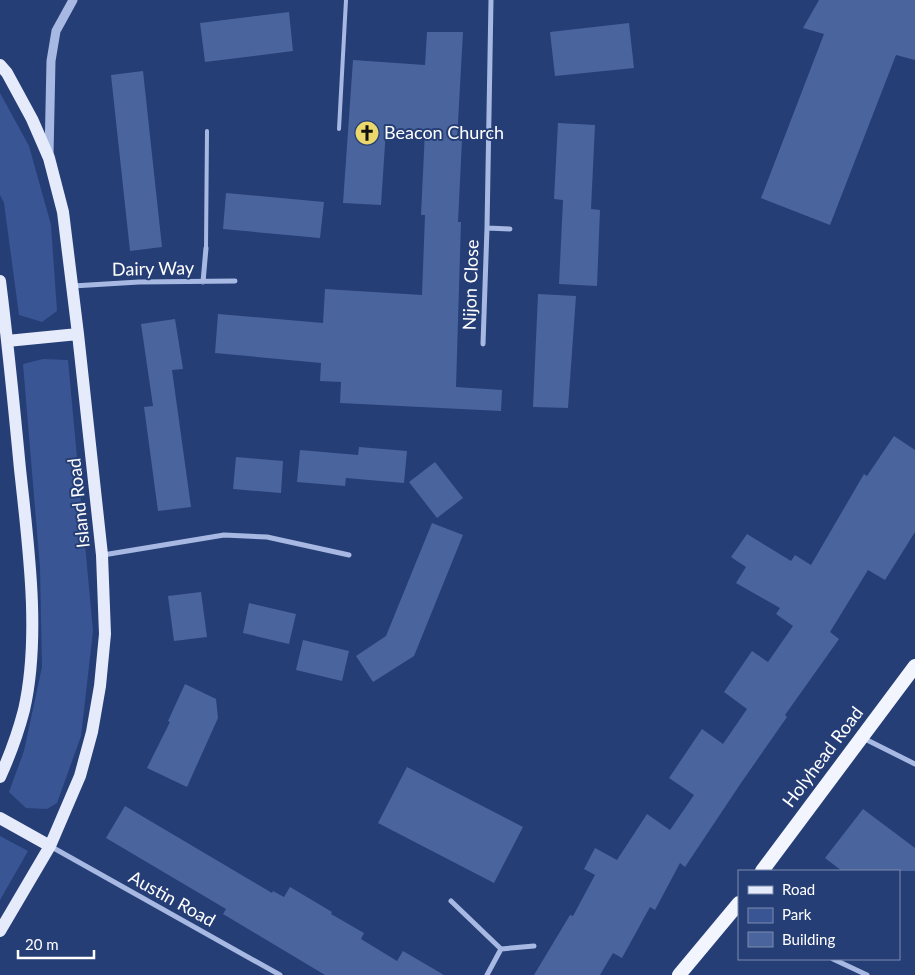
<svg xmlns="http://www.w3.org/2000/svg" width="915" height="975" font-family="Lato,sans-serif">
<style>
.green{fill:#395594}
.building{fill:#4a649e}
.lines{fill:none;stroke-linecap:round;stroke-linejoin:round}
.service{stroke:#a7b9e2;stroke-width:4}
.minor{stroke:#a7b9e2;stroke-width:5}
.tertiary{stroke:#a7b9e2;stroke-width:9}
.primary{stroke:#e6ebfc;stroke-width:12}
.trunk{stroke:#f2f5fe;stroke-width:14}
.labels{text-anchor:middle;stroke-width:4;stroke-linejoin:round;paint-order:stroke}
.poi-label{font-size:18px;fill:#fff;stroke:#263e76;text-anchor:start}
.street-label{font-size:18px;fill:#fff;stroke:#263e76}
</style>
<rect width="100%" height="100%" fill="#263e76"/>
<path class="green" d="M 0,93 L 29,146 L 51,225 L 57,311 L 42,322 L 19,315 L 4,203 L 0,195 Z
M 43,359 L 68,360 L 93,631 L 81,736 L 57,803 L 47,809 L 26,808 L 9,792 L 24,751 L 42,667 L 40,568 L 23,364 Z
M 0,836 L 28,851 L 0,900 Z"/>
<path class="building" d="M 819,0 L 915,0 L 915,60 L 896,55 L 830,225 L 761,198 L 824,34 L 803,28 Z
M 289,12 L 293,51 L 205,62 L 200,23 Z
M 629,23 L 634,68 L 555,76 L 550,32 Z
M 427,32 L 463,32 L 457,140 L 462,140 L 458,222 L 461,222 L 456,387 L 502,390 L 501,411 L 340,403 L 341,382 L 320,381 L 321,363 L 215,353 L 218,314 L 323,323 L 325,289 L 422,295 L 425,215 L 421,215 L 425,131 L 386,129 L 381,205 L 343,203 L 353,60 L 425,65 Z
M 143,71 L 162,247 L 130,251 L 111,75 Z
M 558,123 L 595,125 L 591,209 L 600,210 L 597,286 L 559,284 L 563,200 L 554,199 Z
M 226,193 L 324,202 L 320,238 L 223,229 Z
M 538,294 L 576,296 L 568,408 L 533,407 Z
M 175,319 L 183,369 L 172,370 L 191,507 L 158,511 L 144,407 L 153,406 L 141,324 Z
M 894,436 L 915,450 L 915,532 L 885,580 L 868,570 L 830,632 L 839,639 L 785,715 L 787,717 L 741,783 L 685,867 L 680,863 L 655,910 L 650,907 L 622,958 L 613,953 L 600,975 L 534,975 L 570,915 L 573,916 L 595,875 L 584,869 L 595,848 L 617,860 L 647,814 L 670,830 L 694,795 L 669,778 L 702,729 L 723,744 L 747,709 L 724,692 L 752,651 L 768,662 L 793,626 L 776,614 L 780,608 L 736,583 L 746,567 L 731,557 L 747,534 L 791,561 L 795,555 L 811,565 L 864,474 L 867,476 Z
M 359,447 L 407,451 L 404,483 L 346,478 L 345,486 L 297,482 L 300,450 L 358,455 Z
M 236,457 L 283,461 L 281,493 L 233,489 Z
M 435,462 L 463,498 L 437,518 L 409,482 Z
M 432,523 L 463,535 L 414,656 L 373,682 L 356,656 L 386,636 Z
M 201,592 L 207,637 L 174,641 L 168,596 Z
M 249,603 L 296,614 L 289,644 L 243,633 Z
M 303,640 L 349,651 L 342,681 L 296,670 Z
M 185,684 L 216,699 L 218,718 L 187,787 L 147,768 L 170,722 L 168,721 Z
M 407,767 L 523,827 L 494,883 L 378,823 Z
M 125,806 L 272,893 L 273,891 L 284,897 L 290,887 L 332,912 L 331,914 L 364,933 L 361,939 L 397,961 L 403,951 L 444,975 L 325,975 L 223,914 L 226,909 L 106,838 Z
M 863,809 L 915,848 L 915,871 L 842,871 L 825,858 Z"/>
<g class="lines">
<path class="service" d="M 339,129 L 346,0
M 206,248 L 207,131"/>
<path class="minor" d="M 487,228 L 510,229
M 203,282 L 206,248
M 73,286 L 139,282 L 235,281
M 483,344 L 487,228 L 491,0
M 103,555 L 224,535 L 267,537 L 349,555
M 863,738 L 915,764
M 50,846 L 280,975
M 451,901 L 501,949 L 534,946
M 833,959 L 867,975
M 487,975 L 501,949"/>
<path class="tertiary" d="M 49,155 L 51,61 L 56,31 L 73,0"/>
<path class="primary" d="M 0,65 L 7,73 L 32,119 L 49,158 L 63,212 L 78,334 L 102,555 L 105,634 L 100,686 L 92,732 L 80,776 L 50,846 L 0,931
M 0,281 C 8,344 14,406 20,469 C 28,544 41,636 24,710 C 18,733 10,755 0,777
M 7,341 L 78,334
M 0,818 L 50,846"/>
<path class="trunk" d="M 762,871 L 915,666
M 679,975 L 739,903"/>
</g>
<defs>
<symbol id="church-disc" viewBox="-11 -11 22 22"><circle r="9.5" fill="#ebd86c" stroke="#263e76"/><path d="M-1.2-6h2.4v3.5h3.3v2.4h-3.3V6h-2.4V-.1h-3.3v-2.4h3.3Z" fill="#111"/></symbol>
</defs>
<g fill-rule="evenodd">
<use href="#church-disc" x="353" y="119" width="28" height="28"/>
</g>
<g class="labels">
<g class="poi-label">
<text x="384" y="139">Beacon Church</text>
</g>
<g class="street-label">
<text transform="translate(153 269) rotate(-1)" y="6">Dairy Way</text>
<text transform="translate(471 285) rotate(-88)" y="6">Nijon Close</text>
<text transform="translate(79 503) rotate(-96)" y="6">Island Road</text>
<text transform="translate(823 757) rotate(-53)" y="6">Holyhead Road</text>
<text transform="translate(172 899) rotate(29)" y="6">Austin Road</text>
</g>
</g>
<rect x="738" y="870" width="162" height="90" fill="#263e76" stroke="#7d8bad"/>
<rect x="748" y="886" width="25" height="8" fill="#e6ebfc" stroke="#7d8bad"/>
<text x="782" y="895" font-size="15" fill="#ffffff">Road</text>
<rect x="748" y="908" width="25" height="15" fill="#395594" stroke="#7d8bad"/>
<text x="782" y="920" font-size="15" fill="#ffffff">Park</text>
<rect x="748" y="932" width="25" height="15" fill="#4a649e" stroke="#7d8bad"/>
<text x="782" y="945" font-size="15" fill="#ffffff">Building</text>
<path d="M18 950v8h76v-8" fill="none" stroke="#ffffff" stroke-width="2.5"/>
<text x="25" y="950" font-size="15" fill="#ffffff" stroke="#263e76" stroke-width="4" paint-order="stroke">20 m</text>
</svg>
